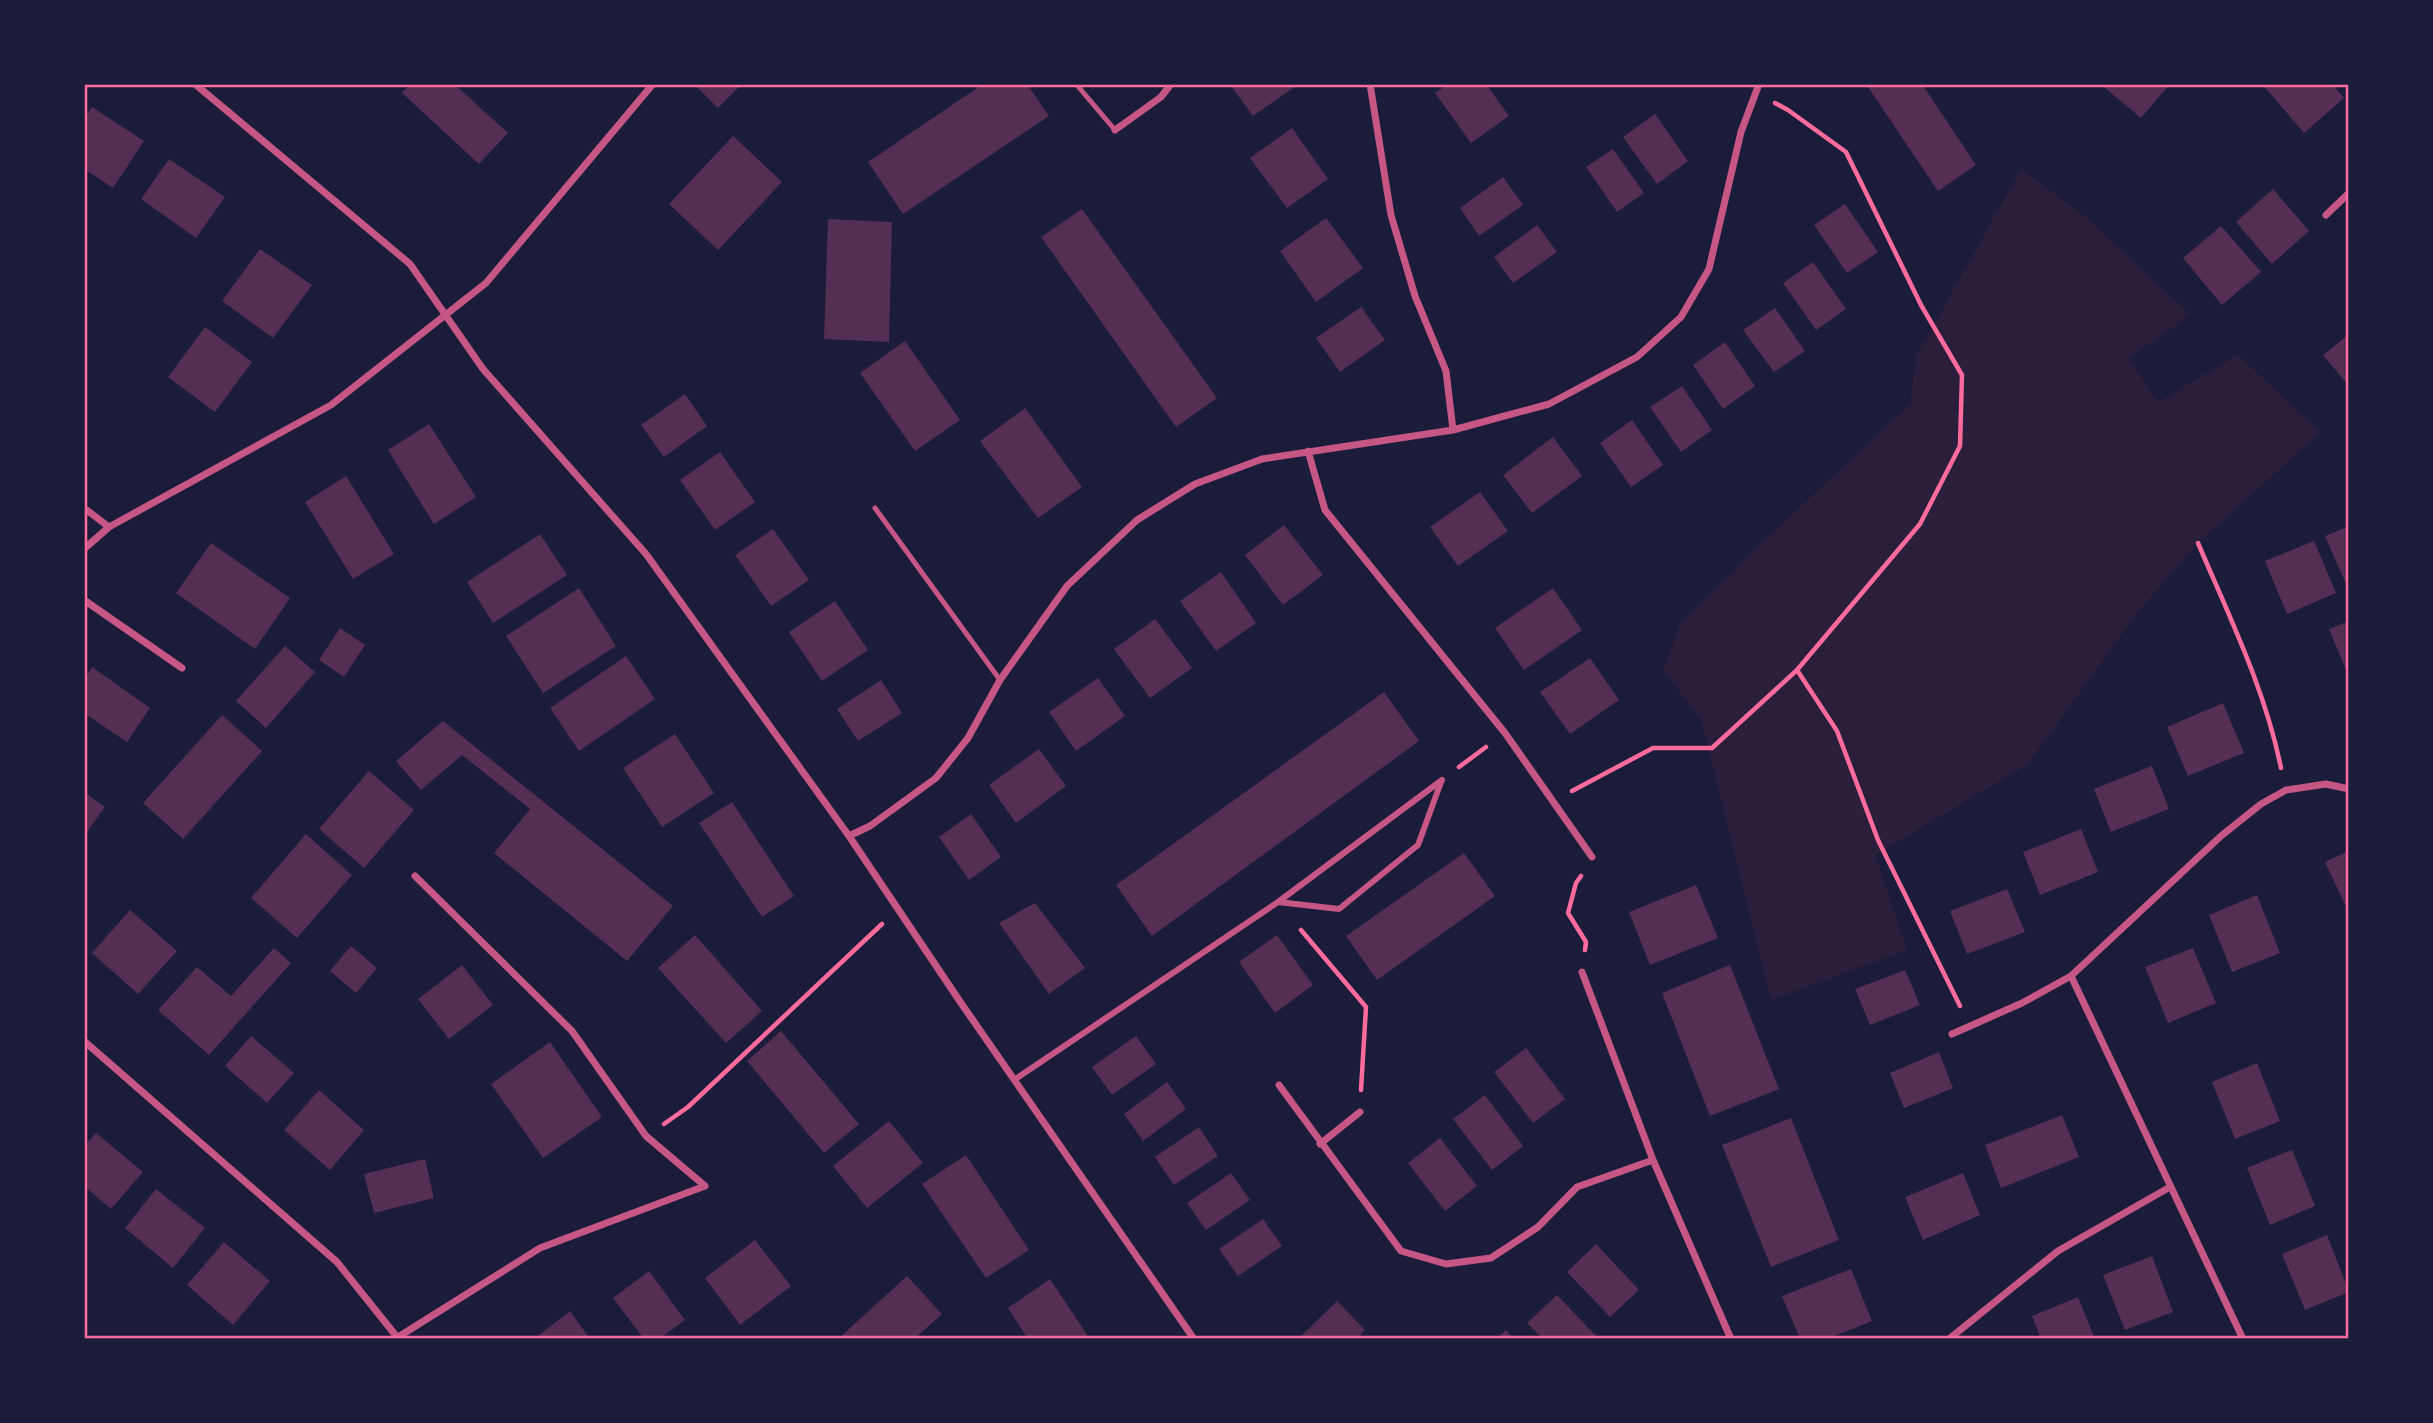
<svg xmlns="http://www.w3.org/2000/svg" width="2433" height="1423" font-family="'Varela Round',sans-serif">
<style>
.green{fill:#2a1e3b}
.building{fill:#542f53}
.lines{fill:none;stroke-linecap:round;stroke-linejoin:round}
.path{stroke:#ff6b9d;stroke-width:4.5}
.service{stroke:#c65784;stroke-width:5}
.pedestrian{stroke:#c65784;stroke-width:6}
.minor{stroke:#c65784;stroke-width:7}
.neatline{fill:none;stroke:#ff6b9d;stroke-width:2.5}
</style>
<rect width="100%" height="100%" fill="#1b1b3a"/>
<path class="green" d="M 2021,169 L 2085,216 L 2191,315 L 2129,358 L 2158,402 L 2238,355 L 2321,432 L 2198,543 L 2139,611 L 2027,765 L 1875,855 L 1907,950 L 1771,1000 L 1702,722 L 1663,670 L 1681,622 L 1768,537 L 1910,404 L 1916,357 Z"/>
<path class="building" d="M 410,84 L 454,84 L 508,133 L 479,164 L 402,93 Z
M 700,84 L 742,84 L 718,108 L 697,87 Z
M 983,84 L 1027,84 L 1049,116 L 903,214 L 868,162 Z
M 1234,84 L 1294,84 L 1296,86 L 1253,116 L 1231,86 Z
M 1448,84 L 1486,84 L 1509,116 L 1471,143 L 1435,93 Z
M 1866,84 L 1922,84 L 1976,165 L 1938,191 Z
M 2106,84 L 2170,84 L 2141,118 L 2104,87 Z
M 2262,84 L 2332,84 L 2344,98 L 2304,133 Z
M 92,107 L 144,141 L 113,188 L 84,169 L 84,119 Z
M 1655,114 L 1688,161 L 1657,184 L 1623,137 Z
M 1292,128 L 1328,179 L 1287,208 L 1250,158 Z
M 733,136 L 782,182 L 718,250 L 669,204 Z
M 1613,149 L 1644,193 L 1617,212 L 1586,167 Z
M 169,159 L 225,197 L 196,238 L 141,199 Z
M 1503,177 L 1523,205 L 1479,236 L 1460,208 Z
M 2273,189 L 2309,231 L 2272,264 L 2236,222 Z
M 1845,204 L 1878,252 L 1847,273 L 1814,225 Z
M 1082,209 L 1217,398 L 1176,427 L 1041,237 Z
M 1326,218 L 1363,268 L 1316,302 L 1280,251 Z
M 828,219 L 892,222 L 889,342 L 824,339 Z
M 1537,225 L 1557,252 L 1513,283 L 1494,257 Z
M 2221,226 L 2261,272 L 2222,305 L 2183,258 Z
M 260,249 L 312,285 L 273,338 L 222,301 Z
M 1813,262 L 1846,309 L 1816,330 L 1783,283 Z
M 1361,307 L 1385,340 L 1340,372 L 1316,338 Z
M 1775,308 L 1805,351 L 1774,372 L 1743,330 Z
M 205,327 L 252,362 L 215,412 L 168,377 Z
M 2349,334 L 2349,386 L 2323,355 Z
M 905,341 L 960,420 L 915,451 L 860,373 Z
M 1725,342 L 1755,386 L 1723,409 L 1693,365 Z
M 1682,386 L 1712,430 L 1681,452 L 1650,407 Z
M 685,394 L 707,426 L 664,457 L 641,425 Z
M 1025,408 L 1082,487 L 1038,518 L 980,441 Z
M 1632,420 L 1663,465 L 1631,487 L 1600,443 Z
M 429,424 L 476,497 L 434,524 L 388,450 Z
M 1553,437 L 1582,476 L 1532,513 L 1503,475 Z
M 720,452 L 755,502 L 715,530 L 680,480 Z
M 346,476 L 394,554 L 353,579 L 305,502 Z
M 1480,492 L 1508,531 L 1458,566 L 1430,527 Z
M 1284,525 L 1323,575 L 1283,605 L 1245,555 Z
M 2349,526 L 2349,591 L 2325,536 Z
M 773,529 L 809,580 L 771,606 L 735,555 Z
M 540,534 L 567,575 L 493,623 L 467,582 Z
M 2314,541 L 2336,593 L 2287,614 L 2265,561 Z
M 211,543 L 290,598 L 255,649 L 176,593 Z
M 1221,572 L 1256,623 L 1216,651 L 1180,601 Z
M 579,588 L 616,646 L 543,693 L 506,636 Z
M 1553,588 L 1582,630 L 1524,670 L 1495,628 Z
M 835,601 L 868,650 L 822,681 L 789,632 Z
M 1155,619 L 1192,668 L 1150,698 L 1114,649 Z
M 2349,621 L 2349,677 L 2329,629 Z
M 340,628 L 365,645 L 344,677 L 319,660 Z
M 285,646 L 315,672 L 266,728 L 236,701 Z
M 626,656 L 655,699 L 579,751 L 550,708 Z
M 1590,658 L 1619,700 L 1570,734 L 1540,692 Z
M 92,667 L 150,708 L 127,742 L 84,713 L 84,680 Z
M 1098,678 L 1125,716 L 1076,751 L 1049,712 Z
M 881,680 L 902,713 L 858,741 L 837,709 Z
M 1384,692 L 1419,741 L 1152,936 L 1116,885 Z
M 2223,703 L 2244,753 L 2188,776 L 2167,727 Z
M 222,715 L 262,751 L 183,839 L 143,803 Z
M 443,721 L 673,906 L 627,961 L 494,853 L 530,809 L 462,755 L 421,790 L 396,761 Z
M 675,734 L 714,793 L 662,827 L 623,768 Z
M 1039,749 L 1066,786 L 1016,823 L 989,785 Z
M 2152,766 L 2169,809 L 2111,832 L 2094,789 Z
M 369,771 L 414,810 L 364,868 L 319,829 Z
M 84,792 L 105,807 L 84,836 Z
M 732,802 L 794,896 L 762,917 L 699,823 Z
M 971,814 L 1001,857 L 969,880 L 939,837 Z
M 2081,829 L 2098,872 L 2040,895 L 2023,852 Z
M 306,834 L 352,875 L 297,938 L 251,898 Z
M 2349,851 L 2349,913 L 2325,862 Z
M 1464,853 L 1495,896 L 1377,980 L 1346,936 Z
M 1696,885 L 1718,938 L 1650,965 L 1629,912 Z
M 2007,889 L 2025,932 L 1967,954 L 1950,911 Z
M 2257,895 L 2280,953 L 2232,972 L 2209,915 Z
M 1035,903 L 1085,968 L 1049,994 L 999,923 Z
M 130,910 L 177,951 L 138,994 L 92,953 Z
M 695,935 L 762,1011 L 726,1043 L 658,968 Z
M 1277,935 L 1313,985 L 1275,1013 L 1239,962 Z
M 351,946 L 377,968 L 356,993 L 330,971 Z
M 274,948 L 291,963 L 209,1055 L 158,1010 L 197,967 L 231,996 Z
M 2193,948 L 2216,1003 L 2168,1023 L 2145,967 Z
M 462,965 L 493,1005 L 449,1039 L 418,999 Z
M 1730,965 L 1779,1089 L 1710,1116 L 1662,993 Z
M 1905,970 L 1920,1005 L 1870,1025 L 1855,989 Z
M 781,1031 L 859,1124 L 824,1153 L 747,1061 Z
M 251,1036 L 294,1073 L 267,1103 L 225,1066 Z
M 1136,1036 L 1156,1064 L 1112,1095 L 1092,1067 Z
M 550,1042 L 602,1117 L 543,1158 L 491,1084 Z
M 1526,1048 L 1565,1099 L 1533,1123 L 1494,1072 Z
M 1939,1052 L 1953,1088 L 1904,1108 L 1890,1073 Z
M 2257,1063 L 2280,1121 L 2235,1139 L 2212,1082 Z
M 1167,1082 L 1186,1109 L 1143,1141 L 1124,1114 Z
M 319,1090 L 364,1130 L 330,1170 L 284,1130 Z
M 1485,1095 L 1523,1146 L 1492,1170 L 1453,1119 Z
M 2062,1115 L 2079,1157 L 2001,1188 L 1985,1145 Z
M 1791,1118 L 1839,1240 L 1771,1267 L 1722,1145 Z
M 889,1121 L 923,1163 L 867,1208 L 833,1166 Z
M 1199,1127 L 1218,1156 L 1174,1185 L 1155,1157 Z
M 96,1133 L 143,1172 L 111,1209 L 84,1186 L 84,1146 Z
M 1440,1138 L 1477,1186 L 1445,1211 L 1408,1163 Z
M 2292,1150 L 2315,1206 L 2270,1225 L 2247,1168 Z
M 966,1155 L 1029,1250 L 986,1278 L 922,1184 Z
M 425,1159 L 434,1198 L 374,1213 L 364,1174 Z
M 1231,1173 L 1250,1200 L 1206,1230 L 1187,1203 Z
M 1963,1173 L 1980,1215 L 1923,1240 L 1905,1197 Z
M 156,1189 L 205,1228 L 173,1268 L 125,1228 Z
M 1263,1219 L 1282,1246 L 1238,1276 L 1219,1249 Z
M 2327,1235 L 2349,1292 L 2305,1310 L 2282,1254 Z
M 755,1240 L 791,1286 L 740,1325 L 705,1278 Z
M 224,1242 L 270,1281 L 233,1325 L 187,1285 Z
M 1596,1244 L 1639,1290 L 1610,1317 L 1567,1272 Z
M 2152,1256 L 2173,1312 L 2125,1330 L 2103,1275 Z
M 1851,1269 L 1872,1321 L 1827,1339 L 1800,1339 L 1782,1296 Z
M 649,1271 L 685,1320 L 659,1339 L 644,1339 L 613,1298 Z
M 907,1276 L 942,1314 L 914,1339 L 838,1339 Z
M 1050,1279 L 1090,1339 L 1028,1339 L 1008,1308 Z
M 1557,1295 L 1599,1339 L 1543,1339 L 1527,1323 Z
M 2078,1297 L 2095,1339 L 2041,1339 L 2032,1316 Z
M 1337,1301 L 1365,1330 L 1356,1339 L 1298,1339 Z
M 570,1311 L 590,1339 L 534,1339 Z
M 1506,1330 L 1514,1339 L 1496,1339 Z"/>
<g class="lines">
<path class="path" d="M 2198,543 C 2229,616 2265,689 2281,768
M 1797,670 L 1837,731 L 1878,840 L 1960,1006
M 1459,767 L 1486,747
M 1572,791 L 1653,748 L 1712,748 L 1797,670 L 1920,524 L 1960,446 L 1962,375 L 1921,305 L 1846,152 L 1788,110 L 1775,103
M 1581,876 L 1576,883 L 1568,913 L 1586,942 L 1585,950
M 1301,930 L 1366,1007 L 1361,1090
M 664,1124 L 688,1107 L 882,924"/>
<path class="service" d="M 1076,84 L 1115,130
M 875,508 L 1000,680"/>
<path class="pedestrian" d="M 1278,902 L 1339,909 L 1418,845 L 1441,782
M 1014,1080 L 1278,902 L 1442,780"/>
<path class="minor" d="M 195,84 L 410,264 L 483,369 L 646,554 L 849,836 L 961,1003 L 1194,1339
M 1370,84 L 1391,215 L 1415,296 L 1446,371 L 1453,430
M 1115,130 L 1161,97 L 1171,84
M 2326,215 L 2349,193
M 1308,451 L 1325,510 L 1505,733 L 1592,857
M 84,508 L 109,527
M 84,549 L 109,527 L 331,405 L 486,283 L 653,84
M 84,600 L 182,668
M 849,836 L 870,826 L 936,778 L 968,738 L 1000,680 L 1067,586 L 1137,520 L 1195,484 L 1262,459 L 1453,430 L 1549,404 L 1637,357 L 1681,317 L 1709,269 L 1741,132 L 1759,84
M 1582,972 L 1653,1160 L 1731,1339
M 2071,976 L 2243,1339
M 1952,1034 L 2022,1003 L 2071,976 L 2221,836 L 2261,804 L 2286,790 L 2326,784 L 2349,789
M 84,1041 L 337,1262 L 397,1337
M 1279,1085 L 1401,1251 L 1446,1264 L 1491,1258 L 1538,1227 L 1577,1187 L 1653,1160
M 1320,1144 L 1360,1112
M 395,1339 L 540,1248 L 705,1186 L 646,1136 L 572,1031 L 415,876
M 1949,1339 L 2058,1251 L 2170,1187"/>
</g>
<rect width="2433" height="1423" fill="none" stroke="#1b1b3a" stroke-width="172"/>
<rect x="86" y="86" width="2261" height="1251" class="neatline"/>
</svg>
